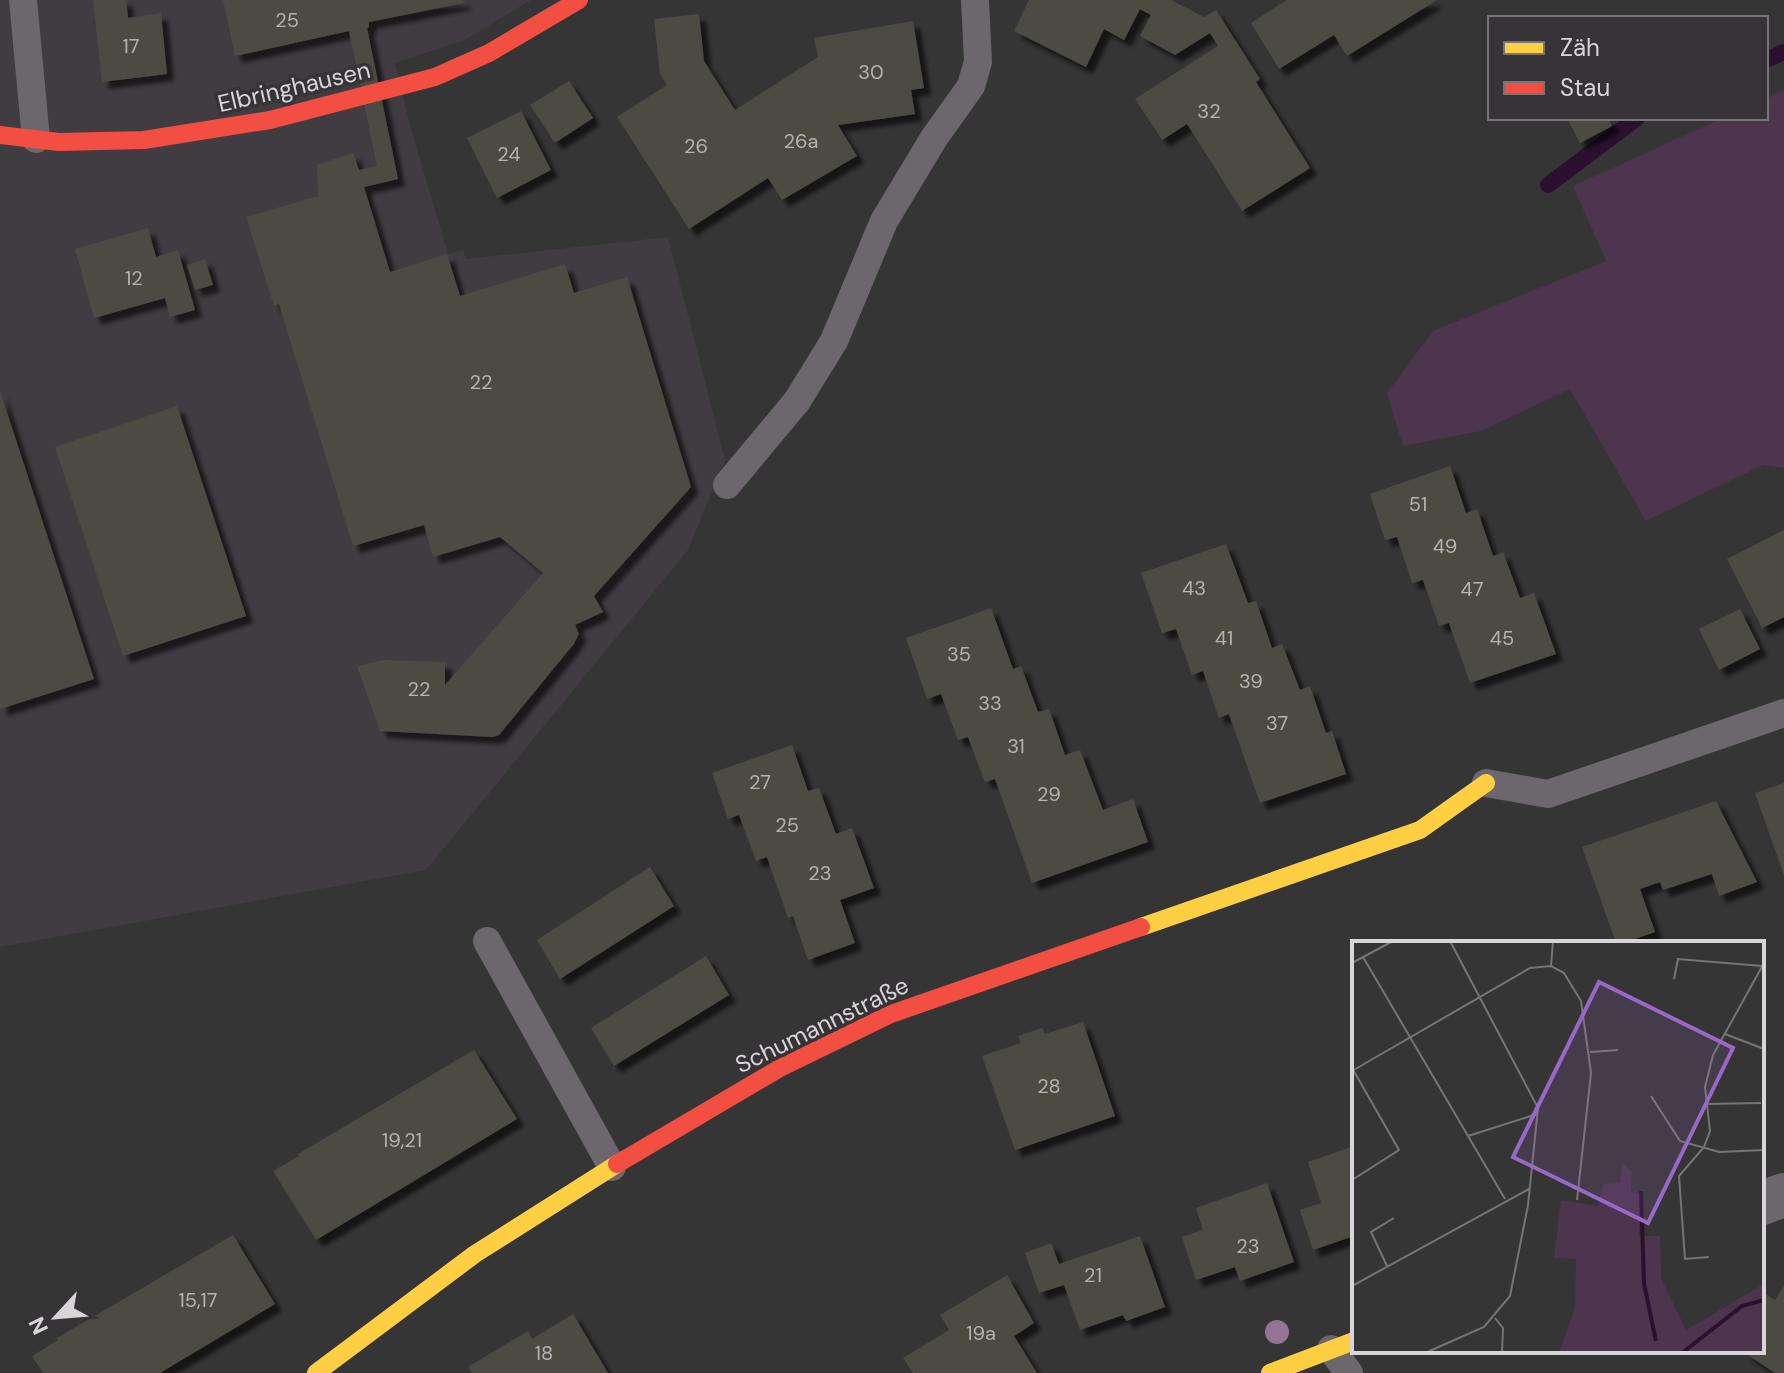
<svg xmlns="http://www.w3.org/2000/svg" width="1784" height="1373" font-family="'DM Sans',sans-serif">
<style>
.built{fill:#413b42}
.green{fill:#4c354d}
.lines{fill:none;stroke-linecap:round;stroke-linejoin:round}
.stream{stroke:#2c1030;stroke-width:16}
.building{fill:#4c4b43;filter:url(#shadow)}
.lane{stroke:#6c676c;stroke-width:28}
.street{stroke:#6c676c;stroke-width:44}
.slow{stroke:#ffcf43;stroke-width:18}
.jam{stroke:#f24e42;stroke-width:18}
.tree{fill:#937496}
.labels{text-anchor:middle;stroke-width:7;stroke-linejoin:round;paint-order:stroke}
.number-label{font-size:20px;fill:#b4b2b2}
.street-label{font-size:24px;fill:#d7d5d7;stroke:#373437}
.inset-river{fill:none;stroke:#2c1030;stroke-width:4}
.inset-road{fill:none;stroke:#767576;stroke-width:2}
.view{fill:#9b67c7;fill-opacity:0.15;stroke:#9b67c7;stroke-width:4}
.inset-edge{fill:none;stroke:#d7d5d7;stroke-width:4}
</style>
<defs>
<filter id="shadow"><feDropShadow dx="7" dy="7" stdDeviation="2" flood-color="#0009"/></filter>
</defs>
<rect width="100%" height="100%" fill="#363536"/>
<path class="built" d="M 0,0 L 531,0 L 465,40 L 395,63 L 410,125 L 448,254 L 463,250 L 466,259 L 668,237 L 725,460 L 688,550 L 426,870 L 0,947 Z"/>
<path class="green" d="M 1784,90 L 1784,468 L 1763,465 L 1646,521 L 1570,389 L 1481,431 L 1403,446 L 1387,393 L 1433,331 L 1606,261 L 1573,186 L 1723,118 L 1766,118 L 1766,99 Z"/>
<g class="lines">
<path class="stream" d="M 1766,60 L 1784,52
M 1548,185 L 1637,118"/>
</g>
<path class="building" d="M 93,0 L 126,0 L 128,18 L 161,13 L 167,74 L 102,82 Z
M 223,0 L 463,0 L 464,3 L 369,22 L 369,27 L 367,28 L 398,179 L 364,187 L 390,272 L 447,254 L 460,296 L 565,264 L 574,293 L 627,277 L 691,487 L 594,596 L 603,612 L 575,625 L 579,634 L 573,645 L 499,735 L 493,737 L 380,731 L 357,666 L 383,660 L 445,662 L 445,685 L 543,573 L 500,537 L 433,557 L 424,525 L 353,546 L 279,304 L 274,306 L 246,217 L 318,196 L 317,165 L 353,153 L 359,170 L 377,166 L 349,31 L 235,56 Z
M 1029,0 L 1171,0 L 1204,17 L 1216,10 L 1260,79 L 1256,82 L 1310,168 L 1242,211 L 1187,124 L 1162,140 L 1135,99 L 1218,46 L 1210,33 L 1175,55 L 1140,36 L 1151,15 L 1140,9 L 1124,40 L 1104,29 L 1086,67 L 1014,31 Z
M 1287,0 L 1437,0 L 1347,56 L 1334,35 L 1279,69 L 1251,23 Z
M 699,14 L 704,61 L 735,110 L 818,57 L 814,38 L 913,21 L 924,88 L 911,90 L 915,114 L 838,125 L 857,156 L 782,200 L 768,178 L 689,229 L 617,117 L 667,85 L 660,74 L 654,19 Z
M 569,81 L 593,118 L 555,143 L 530,105 Z
M 521,111 L 551,170 L 497,198 L 467,138 Z
M 1567,118 L 1608,118 L 1612,126 L 1580,143 Z
M 148,228 L 156,257 L 178,250 L 195,310 L 170,317 L 165,298 L 94,318 L 75,249 Z
M 205,259 L 213,285 L 195,290 L 187,265 Z
M 0,391 L 94,679 L 0,709 Z
M 177,406 L 246,616 L 123,656 L 55,447 Z
M 1450,466 L 1466,513 L 1477,509 L 1493,556 L 1503,552 L 1520,598 L 1534,593 L 1556,654 L 1470,683 L 1449,623 L 1439,626 L 1423,580 L 1412,583 L 1397,537 L 1385,540 L 1370,494 Z
M 1784,530 L 1784,617 L 1762,628 L 1727,559 Z
M 1226,544 L 1248,603 L 1256,601 L 1272,648 L 1282,644 L 1300,690 L 1310,686 L 1326,733 L 1332,731 L 1346,774 L 1260,803 L 1229,714 L 1219,718 L 1203,671 L 1192,675 L 1176,629 L 1162,633 L 1141,573 Z
M 991,608 L 1013,669 L 1021,666 L 1038,712 L 1049,709 L 1065,755 L 1080,750 L 1103,810 L 1133,799 L 1148,842 L 1032,883 L 995,779 L 985,782 L 968,737 L 958,740 L 941,694 L 927,699 L 906,638 Z
M 1740,609 L 1760,649 L 1719,670 L 1699,629 Z
M 792,745 L 808,791 L 819,788 L 836,834 L 852,828 L 874,888 L 840,900 L 855,943 L 808,960 L 793,916 L 788,918 L 767,857 L 756,861 L 739,815 L 728,819 L 712,773 Z
M 1784,783 L 1784,875 L 1755,793 Z
M 1716,801 L 1757,882 L 1719,896 L 1712,874 L 1663,890 L 1660,882 L 1640,889 L 1655,932 L 1623,943 L 1616,943 L 1582,847 Z
M 650,867 L 674,906 L 560,979 L 537,940 Z
M 706,956 L 729,995 L 614,1066 L 591,1028 Z
M 1083,1022 L 1115,1116 L 1015,1150 L 982,1056 L 1021,1043 L 1018,1036 L 1042,1028 L 1045,1034 Z
M 474,1050 L 517,1119 L 316,1240 L 273,1171 L 299,1156 L 298,1154 Z
M 1354,1146 L 1354,1236 L 1313,1250 L 1300,1210 L 1321,1203 L 1308,1162 Z
M 1267,1183 L 1294,1262 L 1240,1281 L 1235,1267 L 1196,1280 L 1182,1237 L 1203,1230 L 1196,1208 Z
M 233,1235 L 275,1304 L 160,1373 L 43,1373 L 32,1356 L 58,1340 L 57,1338 Z
M 1140,1236 L 1165,1307 L 1126,1321 L 1123,1315 L 1080,1330 L 1064,1285 L 1039,1293 L 1025,1253 L 1051,1243 L 1059,1264 Z
M 1007,1275 L 1034,1323 L 1014,1336 L 1037,1373 L 913,1373 L 903,1358 L 949,1330 L 940,1315 Z
M 1784,1286 L 1784,1373 L 1775,1373 L 1742,1351 L 1762,1351 L 1762,1292 L 1775,1300 Z
M 573,1314 L 608,1373 L 472,1373 L 468,1367 L 528,1331 L 532,1339 Z"/>
<g class="lines">
<path class="lane" d="M 23,0 L 36,139
M 727,485 L 797,401 L 834,341 L 884,221 L 934,138 L 971,86 L 978,62 L 975,0
M 1486,783 L 1548,794 L 1784,713
M 487,941 L 612,1167
M 1331,1349 L 1349,1373"/>
<path class="street" d="M 1762,1203 L 1784,1195"/>
<path class="slow" d="M 1141,927 L 1420,830 L 1486,783
M 316,1373 L 475,1254 L 617,1164
M 1270,1373 L 1354,1341"/>
<path class="jam" d="M 0,135 L 59,142 L 144,140 L 270,120 L 435,77 L 489,53 L 579,0
M 617,1164 L 780,1068 L 891,1014 L 1141,927"/>
</g>
<circle class="tree" cx="1277" cy="1332" r="12"/>
<g class="labels">
<g class="number-label">
<text x="287" y="27">25</text>
<text x="131" y="53">17</text>
<text x="871" y="79">30</text>
<text x="1209" y="118">32</text>
<text x="801" y="148">26a</text>
<text x="696" y="153">26</text>
<text x="509" y="161">24</text>
<text x="134" y="285">12</text>
<text x="481" y="389">22</text>
<text x="1418" y="511">51</text>
<text x="1445" y="553">49</text>
<text x="1194" y="595">43</text>
<text x="1472" y="596">47</text>
<text x="1224" y="645">41</text>
<text x="1502" y="645">45</text>
<text x="959" y="661">35</text>
<text x="1251" y="688">39</text>
<text x="419" y="696">22</text>
<text x="990" y="710">33</text>
<text x="1277" y="730">37</text>
<text x="1016" y="753">31</text>
<text x="760" y="789">27</text>
<text x="1049" y="801">29</text>
<text x="787" y="832">25</text>
<text x="820" y="880">23</text>
<text x="1049" y="1093">28</text>
<text x="402" y="1147">19,21</text>
<text x="1248" y="1253">23</text>
<text x="1093" y="1282">21</text>
<text x="198" y="1307">15,17</text>
<text x="981" y="1340">19a</text>
<text x="544" y="1360">18</text>
</g>
<g class="street-label">
<text transform="translate(294 87) rotate(-13)" y="8">Elbringhausen</text>
<text transform="translate(822 1025) rotate(-26)" y="8">Schumannstraße</text>
</g>
</g>
<g transform="translate(1352 941)">
<rect width="412" height="412" fill="#363536"/>
<path d="M 271,223 L 280,231 L 279,251 L 288,252 L 287,295 L 308,295 L 309,337 L 334,389 L 412,343 L 412,412 L 207,412 L 223,367 L 224,318 L 202,317 L 209,259 L 246,265 L 251,243 L 268,242 Z" fill="#4c354d"/>
<path class="inset-river" d="M 289,250 L 292,343 L 304,400M 330,412 L 390,365 L 412,359"/>
<path class="inset-road" d="M 11,16 L 153,258M 0,22 L 41,0M 199,25 L 201,0M 322,38 L 326,18 L 410,25M 373,93 L 412,108M 238,111 L 266,109M 0,130 L 178,27 L 199,25 L 212,32 L 229,60 L 239,132 L 225,259M 299,155 L 328,200 L 367,211 L 412,209M 354,163 L 409,162M 116,195 L 185,173M 0,239 L 47,209 L 0,127M 357,316 L 333,318 L 327,235 L 352,206 L 358,190 L 353,146 L 361,114 L 412,22M 35,325 L 19,291 L 42,277M 0,345 L 177,248M 143,377 L 151,387 L 150,412M 73,412 L 132,386 L 158,355 L 176,264 L 186,167 L 98,0"/>
<path class="view" d="M 247,41 L 381,107 L 296,282 L 161,216 Z"/>
<rect width="412" height="412" class="inset-edge"/>
</g>
<rect x="1488" y="16" width="280" height="104" fill="#373437" stroke="#777477" stroke-width="2"/>
<rect x="1504" y="42" width="40" height="12" fill="#ffcf43" stroke="#777477" stroke-width="2"/>
<text x="1560" y="56" font-size="24" fill="#d7d5d7">Zäh</text>
<rect x="1504" y="82" width="40" height="12" fill="#f24e42" stroke="#777477" stroke-width="2"/>
<text x="1560" y="96" font-size="24" fill="#d7d5d7">Stau</text>
<g transform="translate(56 1317) rotate(244)" stroke="#373437" stroke-width="6" paint-order="stroke">
<path d="M0-6L14 30L0 20L-14 30Z" fill="#d7d5d7"/>
<text y="-12" font-size="22" font-weight="bold" text-anchor="middle" fill="#d7d5d7">N</text>
</g>
</svg>
